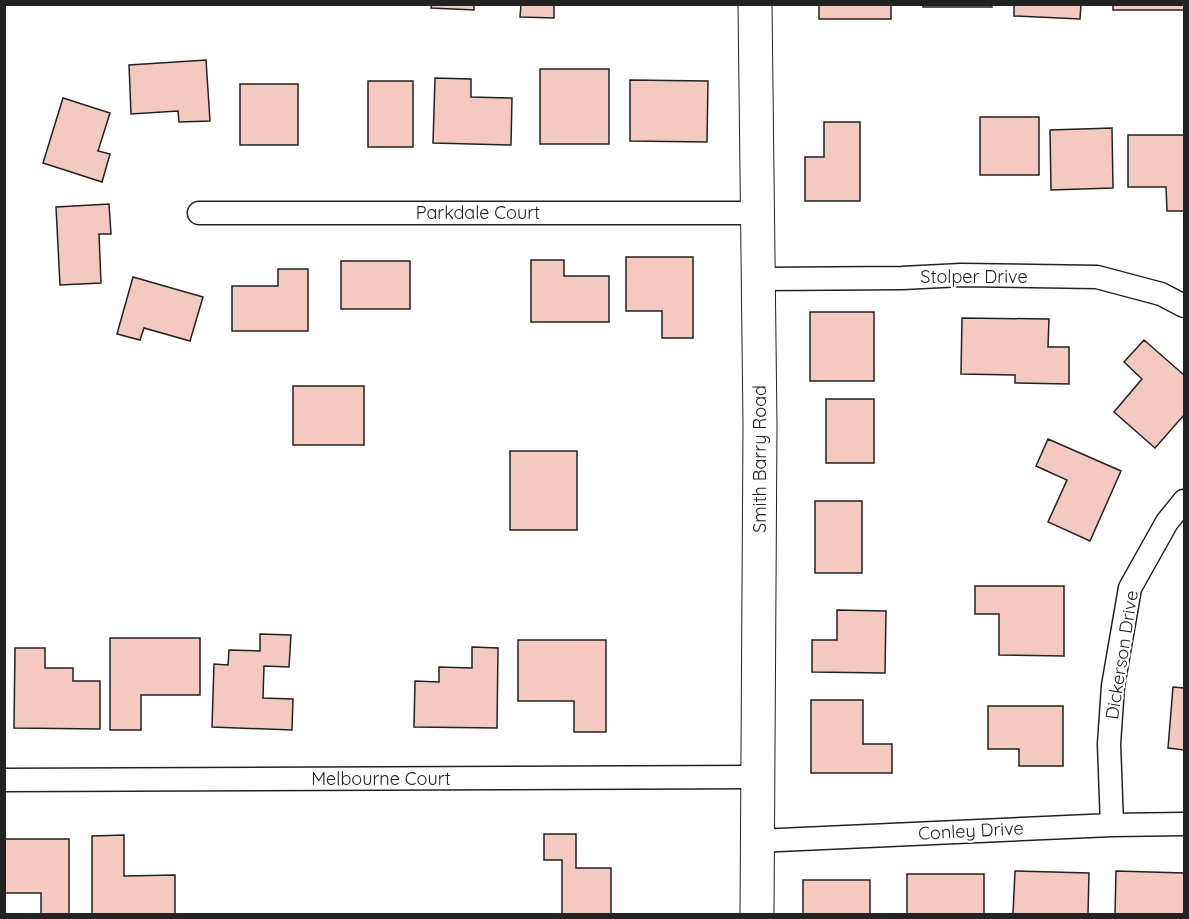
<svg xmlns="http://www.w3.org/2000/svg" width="1189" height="919" font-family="Quicksand,sans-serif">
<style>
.building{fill:#f3c9c0;stroke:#222;stroke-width:1.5}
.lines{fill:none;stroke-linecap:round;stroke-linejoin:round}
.street-casing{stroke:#222;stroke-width:25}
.secondary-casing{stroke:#222;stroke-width:35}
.street{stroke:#fff;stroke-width:22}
.secondary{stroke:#fff;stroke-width:33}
.labels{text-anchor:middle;stroke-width:4.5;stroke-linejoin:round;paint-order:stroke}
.street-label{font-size:18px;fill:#222;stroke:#fff}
</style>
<rect width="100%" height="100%" fill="#fff"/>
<path class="building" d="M 432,4 L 474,4 L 474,10 L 431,8 Z
M 521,4 L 554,4 L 554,18 L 520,17 Z
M 819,4 L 891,4 L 891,19 L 819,19 Z
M 923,4 L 992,4 L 992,7 L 923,7 Z
M 1014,4 L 1081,4 L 1080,19 L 1014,16 Z
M 1113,4 L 1184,4 L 1184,10 L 1113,10 Z
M 206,60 L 210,121 L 179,122 L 178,111 L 131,114 L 129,65 Z
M 540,69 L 609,69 L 609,144 L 540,144 Z
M 435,78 L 471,79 L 471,97 L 512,98 L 511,145 L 433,143 Z
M 630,80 L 708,81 L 707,142 L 630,141 Z
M 368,81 L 413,81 L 413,147 L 368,147 Z
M 240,84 L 298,84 L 298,145 L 240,145 Z
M 63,98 L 110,113 L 98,151 L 110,154 L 102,182 L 43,163 Z
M 980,117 L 1039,117 L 1039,175 L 980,175 Z
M 824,122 L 860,122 L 860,201 L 805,201 L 805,157 L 824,157 Z
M 1112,128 L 1113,188 L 1051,190 L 1050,130 Z
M 1128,135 L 1184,135 L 1184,211 L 1167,211 L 1166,187 L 1128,187 Z
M 109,204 L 111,234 L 99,234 L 101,283 L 60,285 L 56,207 Z
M 626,257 L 693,257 L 693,338 L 662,338 L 662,311 L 626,311 Z
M 531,260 L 564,260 L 564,276 L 609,276 L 609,322 L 531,322 Z
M 341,261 L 410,261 L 410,309 L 341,309 Z
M 278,269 L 308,269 L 308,331 L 232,331 L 232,286 L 278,286 Z
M 133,277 L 203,297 L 190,341 L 144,328 L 140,340 L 117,334 Z
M 810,312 L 874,312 L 874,381 L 810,381 Z
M 962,318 L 1049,319 L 1048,347 L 1069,347 L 1069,384 L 1015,383 L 1015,375 L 961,374 Z
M 1144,340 L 1184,375 L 1184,415 L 1155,448 L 1114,412 L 1142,379 L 1124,362 Z
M 293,386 L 364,386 L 364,445 L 293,445 Z
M 826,399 L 874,399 L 874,463 L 826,463 Z
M 1048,439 L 1121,471 L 1090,541 L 1048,522 L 1067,480 L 1036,466 Z
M 510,451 L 577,451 L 577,530 L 510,530 Z
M 815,501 L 862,501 L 862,573 L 815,573 Z
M 975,586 L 1064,586 L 1064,656 L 999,655 L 999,614 L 975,614 Z
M 837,610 L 886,611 L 885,673 L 812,672 L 812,640 L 837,640 Z
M 260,634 L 291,635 L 289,667 L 264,666 L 263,698 L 293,699 L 292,730 L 212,727 L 214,664 L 228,665 L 229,650 L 260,651 Z
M 110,638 L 200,638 L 200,695 L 141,695 L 141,730 L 110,730 Z
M 518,640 L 606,640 L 606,732 L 574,732 L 574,701 L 518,701 Z
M 472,647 L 498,648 L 497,728 L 414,727 L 415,681 L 439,682 L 439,667 L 472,668 Z
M 15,648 L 45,648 L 45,668 L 73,668 L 73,681 L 100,681 L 100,729 L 14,728 Z
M 1173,687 L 1184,688 L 1184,750 L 1168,748 Z
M 811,700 L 863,700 L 863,744 L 892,744 L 892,773 L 811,773 Z
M 988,706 L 1063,706 L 1063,766 L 1019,766 L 1019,749 L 988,749 Z
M 544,834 L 576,834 L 576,868 L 611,868 L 611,914 L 562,914 L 562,860 L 544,860 Z
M 124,835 L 124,876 L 175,875 L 175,914 L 92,914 L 92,836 Z
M 4,839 L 69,839 L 69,914 L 41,914 L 41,893 L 4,893 Z
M 1015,871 L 1089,873 L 1088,914 L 1013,914 Z
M 1116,871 L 1184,873 L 1184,914 L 1115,914 Z
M 907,874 L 984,874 L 984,914 L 907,914 Z
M 803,880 L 870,880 L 870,914 L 803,914 Z"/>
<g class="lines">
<defs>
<path id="street" d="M 199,213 L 757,213
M 758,279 L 902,278 L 961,275 L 1097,277 L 1161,294 L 1184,306
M 4,780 L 758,777
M 1112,825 L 1109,744 L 1113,686 L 1130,588 L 1167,522 L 1184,501
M 758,841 L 1112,825 L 1184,824"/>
<path id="secondary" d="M 755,4 L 760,425 L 757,914"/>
</defs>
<use href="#street" class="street-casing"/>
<use href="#secondary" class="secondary-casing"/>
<use href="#street" class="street"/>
<use href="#secondary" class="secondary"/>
</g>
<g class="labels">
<g class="street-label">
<text x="478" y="219">Parkdale Court</text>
<text x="974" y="283">Stolper Drive</text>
<text transform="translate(760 459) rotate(-90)" y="6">Smith Barry Road</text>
<text transform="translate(1122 655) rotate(-81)" y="6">Dickerson Drive</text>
<text x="381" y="785">Melbourne Court</text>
<text transform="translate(971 831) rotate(-3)" y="6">Conley Drive</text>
</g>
</g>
<rect width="1189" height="919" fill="none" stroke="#222222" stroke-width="12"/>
</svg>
